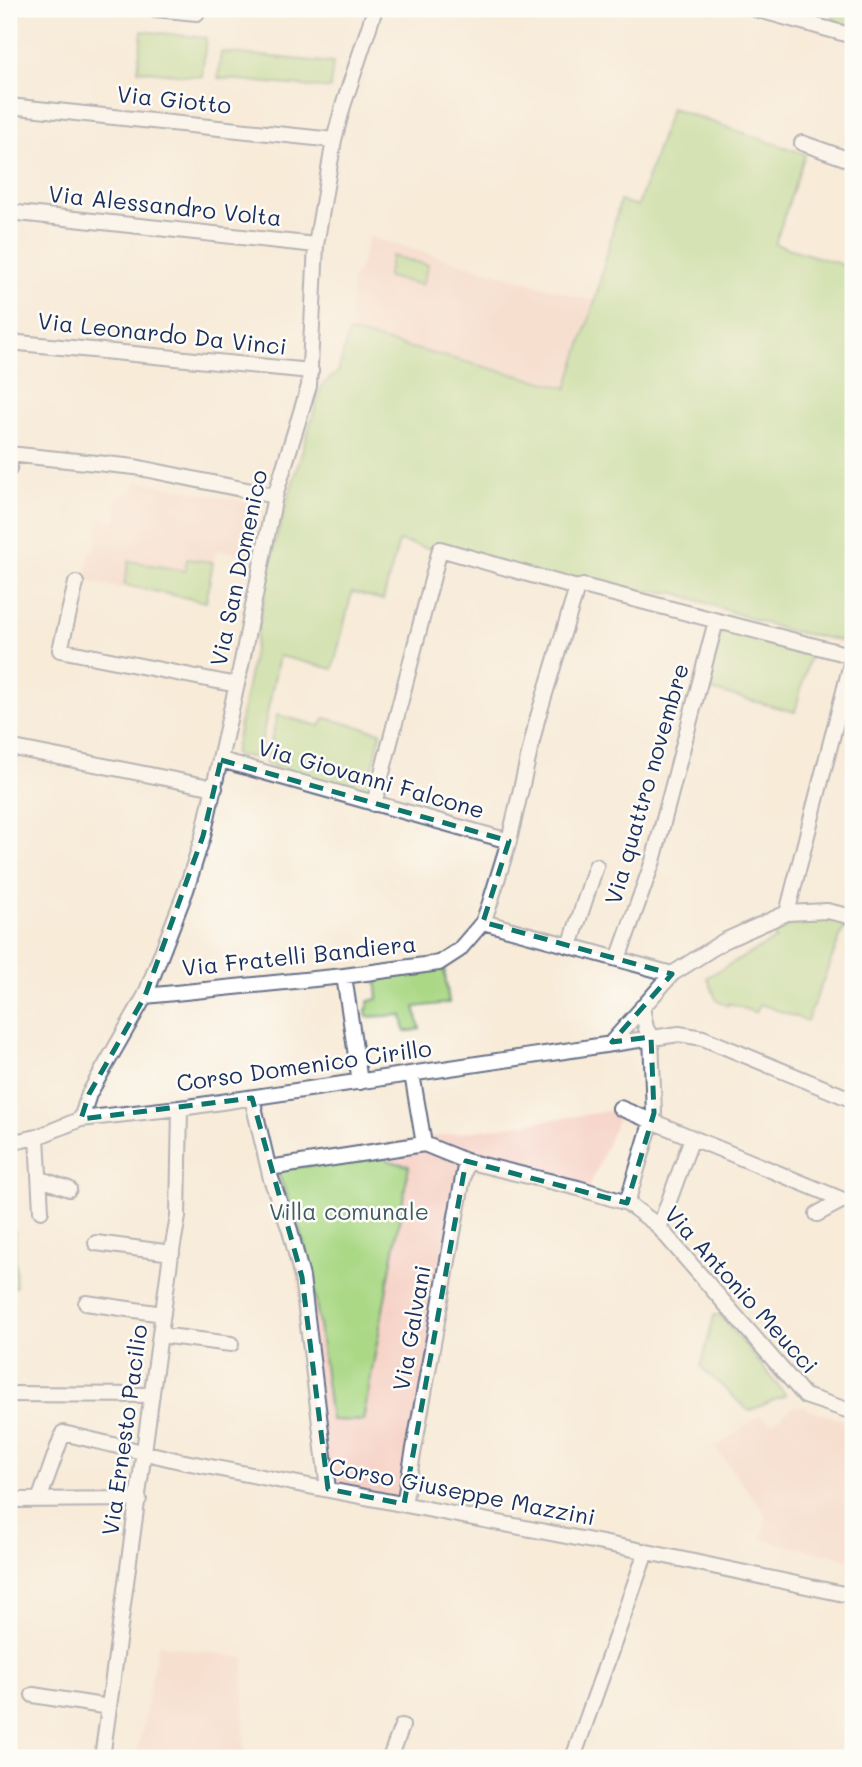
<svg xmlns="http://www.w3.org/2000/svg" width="862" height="1767" font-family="Mali,sans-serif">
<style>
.built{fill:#f6d1c5}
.green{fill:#aad885;stroke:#628472;stroke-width:2}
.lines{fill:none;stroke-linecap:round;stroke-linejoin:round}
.minor-casing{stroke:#687189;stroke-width:18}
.minor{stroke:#fff;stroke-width:14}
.marked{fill:none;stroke:#0f766e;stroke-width:5;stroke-dasharray:14 9;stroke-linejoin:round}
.labels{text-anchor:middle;stroke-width:5;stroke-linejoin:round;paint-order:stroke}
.street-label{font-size:23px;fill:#1b2f5e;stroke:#fdfcf7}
.park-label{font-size:23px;fill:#3f5968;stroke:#fdfcf7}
</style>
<rect width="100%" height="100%" fill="#fdfcf7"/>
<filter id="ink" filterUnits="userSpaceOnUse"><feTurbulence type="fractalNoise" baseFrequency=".0143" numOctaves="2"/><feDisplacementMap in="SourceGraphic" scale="14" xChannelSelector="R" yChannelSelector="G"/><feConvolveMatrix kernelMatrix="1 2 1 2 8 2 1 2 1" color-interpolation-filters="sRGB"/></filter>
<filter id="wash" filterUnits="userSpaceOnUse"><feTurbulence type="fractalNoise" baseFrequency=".00686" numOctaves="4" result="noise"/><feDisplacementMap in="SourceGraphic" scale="28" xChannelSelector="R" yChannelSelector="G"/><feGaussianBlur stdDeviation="1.57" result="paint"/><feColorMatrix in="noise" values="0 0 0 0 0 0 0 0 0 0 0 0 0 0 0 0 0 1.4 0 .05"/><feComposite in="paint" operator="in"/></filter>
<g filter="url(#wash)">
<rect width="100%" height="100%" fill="#f8ebd8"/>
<path class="built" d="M 369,237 L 594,301 L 567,387 L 349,332 L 352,323 L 348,322 L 352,301 L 351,281 L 360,268 Z
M 136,480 L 260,505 L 250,555 L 216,550 L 213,562 L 188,559 L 186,571 L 130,561 L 123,589 L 85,581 L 90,551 L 95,550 L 100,518 L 116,521 L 118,499 L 122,499 L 124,493 L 131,494 Z
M 258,1102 L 269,1161 L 616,1110 L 620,1113 L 586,1196 L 476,1171 L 473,1173 L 411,1501 L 322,1484 L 296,1276 L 272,1186 L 258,1162 L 245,1103 Z
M 795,1405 L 853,1424 L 853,1560 L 761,1540 L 767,1516 L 715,1448 L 760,1415 L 772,1423 Z
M 158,1644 L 244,1658 L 244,1758 L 136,1758 Z"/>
<path class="green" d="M 832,9 L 853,9 L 853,27 L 834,21 Z
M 142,31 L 206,38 L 202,77 L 138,70 Z
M 221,52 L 333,63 L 330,89 L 218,78 Z
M 671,108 L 805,154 L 775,244 L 853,268 L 853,614 L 843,641 L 785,630 L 676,593 L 573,586 L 399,541 L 383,600 L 352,592 L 333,669 L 279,656 L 258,758 L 234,755 L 274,545 L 322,385 L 338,372 L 349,332 L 567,388 L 595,301 L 620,201 L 638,206 Z
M 392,256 L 428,265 L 422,285 L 387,277 Z
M 187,559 L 213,562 L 206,602 L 124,585 L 129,561 L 185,571 Z
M 723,628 L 811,651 L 795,712 L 707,689 Z
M 277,715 L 320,726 L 325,718 L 381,732 L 367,796 L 266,764 Z
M 812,918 L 847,920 L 807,1021 L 760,1004 L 756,1013 L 729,1003 L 728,1006 L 717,1001 L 707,977 L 776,939 L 772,930 Z
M 444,968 L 449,1003 L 415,1007 L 420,1029 L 405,1032 L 402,1015 L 367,1017 L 366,1009 L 368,1008 L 368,1001 L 378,999 L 376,976 L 405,976 Z
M 383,1157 L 389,1161 L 409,1166 L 363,1421 L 331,1420 L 313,1278 L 298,1222 L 276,1169 Z
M 9,1231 L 15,1231 L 16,1287 L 9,1287 Z
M 714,1315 L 720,1315 L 786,1395 L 749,1411 L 701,1367 Z"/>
</g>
<g filter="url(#ink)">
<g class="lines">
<defs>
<path id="minor" d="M 155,9 L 197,13
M 755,9 L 853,36
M 9,106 L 334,140
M 802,143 L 853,161
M 9,212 L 316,245
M 9,342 L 311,371
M 9,454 L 135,467 L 275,496
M 9,469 L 11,454
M 76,583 L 60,650 L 237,685
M 9,747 L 215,788
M 221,760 L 509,841
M 374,804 L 440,549 L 577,588
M 787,913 L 853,656
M 483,922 L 672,974
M 570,946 L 596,866
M 618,959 L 653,861 L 716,621
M 344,976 L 360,1082
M 145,996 L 344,976 L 439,963 L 459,950 L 483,922 L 490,903 L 509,841 L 537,720 L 577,588 L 583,586 L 853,656
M 612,1042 L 672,974 L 724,941 L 787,913 L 827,911 L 853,917
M 412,1074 L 424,1144
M 252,1098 L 271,1179 L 290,1230 L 302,1277 L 328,1489
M 620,1108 L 853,1204
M 81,1119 L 89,1094 L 145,996 L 186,890 L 203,836 L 242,661 L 275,496 L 309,386 L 316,245 L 334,140 L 343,106 L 375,9
M 37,1137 L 41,1211
M 9,1143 L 37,1137 L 81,1119 L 188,1107 L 679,1034 L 703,1038 L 853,1100
M 424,1144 L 466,1161 L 578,1188 L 627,1203 L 656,1224 L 805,1396 L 853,1412
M 269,1168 L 424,1144
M 41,1179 L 69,1189
M 627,1203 L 654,1113 L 651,1037 L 646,1028 L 642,1007
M 817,1214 L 843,1200
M 659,1228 L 692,1138
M 96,1243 L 172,1253
M 86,1303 L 163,1314
M 160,1335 L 231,1344
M 9,1394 L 152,1395
M 9,1500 L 139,1499
M 39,1500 L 63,1433 L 180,1461 L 633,1549 L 853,1596
M 404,1504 L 466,1161
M 33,1695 L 109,1707
M 102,1758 L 170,1261 L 178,1217 L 180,1108
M 390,1758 L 402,1726
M 573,1758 L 646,1552"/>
</defs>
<use href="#minor" class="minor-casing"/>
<use href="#minor" class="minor"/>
</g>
</g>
<path d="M0 0H862V1767H0ZM 221,760 L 509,841 L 483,922 L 672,974 L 612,1042 L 651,1037 L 654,1113 L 627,1203 L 466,1161 L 404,1504 L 328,1489 L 302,1277 L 252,1098 L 81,1119 L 89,1094 L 145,996 L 203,836 Z" fill="#f8ebd8" fill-opacity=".55" fill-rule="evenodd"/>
<path class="marked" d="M 221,760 L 509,841 L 483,922 L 672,974 L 612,1042 L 651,1037 L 654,1113 L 627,1203 L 466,1161 L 404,1504 L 328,1489 L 302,1277 L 252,1098 L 81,1119 L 89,1094 L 145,996 L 203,836 Z"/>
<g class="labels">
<g class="street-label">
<text transform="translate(174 100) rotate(6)" y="8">Via Giotto</text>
<text transform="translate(165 206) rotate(6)" y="8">Via Alessandro Volta</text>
<text transform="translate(162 334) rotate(6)" y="8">Via Leonardo Da Vinci</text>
<text transform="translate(239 568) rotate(-78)" y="8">Via San Domenico</text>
<text transform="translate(371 779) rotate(16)" y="8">Via Giovanni Falcone</text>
<text transform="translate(647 784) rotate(-74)" y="8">Via quattro novembre</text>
<text transform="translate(299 956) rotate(-6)" y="8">Via Fratelli Bandiera</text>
<text transform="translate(304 1066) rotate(-8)" y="8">Corso Domenico Cirillo</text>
<text transform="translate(741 1290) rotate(48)" y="8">Via Antonio Meucci</text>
<text transform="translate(412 1328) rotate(-80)" y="8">Via Galvani</text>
<text transform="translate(125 1430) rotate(-82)" y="8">Via Ernesto Pacilio</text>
<text transform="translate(462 1492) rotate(11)" y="8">Corso Giuseppe Mazzini</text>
</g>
<g class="park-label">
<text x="349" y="1220">Villa comunale</text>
</g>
</g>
<rect width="862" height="1767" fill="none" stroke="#fdfcf7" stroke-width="35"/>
</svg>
